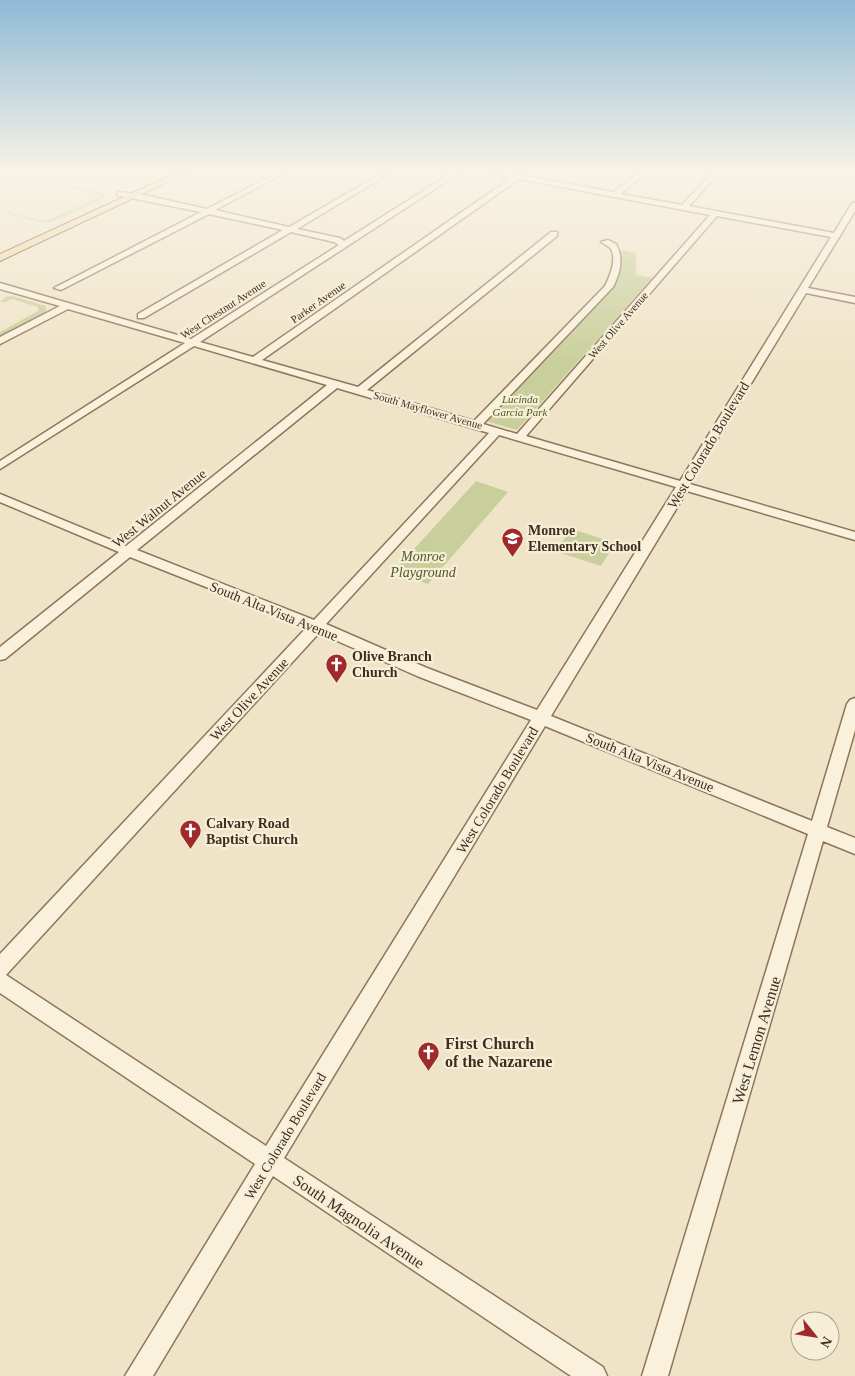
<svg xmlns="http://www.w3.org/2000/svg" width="855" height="1376" font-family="Georgia,serif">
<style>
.green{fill:#c9cf9b}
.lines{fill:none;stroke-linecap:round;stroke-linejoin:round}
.minor-casing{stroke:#8d765c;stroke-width:3}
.major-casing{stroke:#5b4430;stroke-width:2}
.minor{fill:#faf1dc;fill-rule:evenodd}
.major{fill:#f3d9a0;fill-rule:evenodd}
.labels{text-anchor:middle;stroke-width:4.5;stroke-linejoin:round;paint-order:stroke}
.far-street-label{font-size:11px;fill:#3d2e20;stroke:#f7eed8}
.far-park-label{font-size:11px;font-style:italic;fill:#4d5a26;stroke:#f7eed8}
.street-label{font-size:14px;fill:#3d2e20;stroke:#f7eed8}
.poi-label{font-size:14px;font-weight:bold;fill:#3d2e20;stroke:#f7eed8;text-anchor:start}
.park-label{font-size:14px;font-style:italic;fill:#4d5a26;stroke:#f7eed8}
.near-street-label{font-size:16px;fill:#3d2e20;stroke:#f7eed8}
.near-poi-label{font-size:16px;font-weight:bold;fill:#3d2e20;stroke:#f7eed8;text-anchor:start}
</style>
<rect width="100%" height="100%" fill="#f0e4c8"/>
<path class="green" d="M 72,186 L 107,194 L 102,200 L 54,221 L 44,223 L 6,213 L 14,211 L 11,213 L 45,221 L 102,196 L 71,188 L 64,189 Z
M 616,249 L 636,253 L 636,275 L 652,278 L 517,430 L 486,421 L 610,287 Z
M 12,296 L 46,306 L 46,312 L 0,336 L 0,332 L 38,311 L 38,307 L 12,299 L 5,302 L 0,302 L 6,297 Z
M 476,481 L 508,492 L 428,584 L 393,572 Z
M 572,529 L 615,543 L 601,566 L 555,551 Z"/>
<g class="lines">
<defs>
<path id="minor" d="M 279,172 L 287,172 L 215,210 L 289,227 L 384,172 L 392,172 L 297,229 L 340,238 L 344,241 L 453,172 L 461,172 L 200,342 L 253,357 L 511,178 L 489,172 L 503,172 L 613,192 L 640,172 L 647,172 L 620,194 L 682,205 L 713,172 L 720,172 L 689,206 L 834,233 L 852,203 L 855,203 L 855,211 L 808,288 L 855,297 L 855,303 L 806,293 L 690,484 L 855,532 L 855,540 L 687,491 L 551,716 L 812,821 L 847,704 L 850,700 L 855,698 L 855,730 L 827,827 L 855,838 L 855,854 L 823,841 L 668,1376 L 642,1376 L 808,834 L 545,726 L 284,1158 L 603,1367 L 607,1376 L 571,1376 L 273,1176 L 153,1376 L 125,1376 L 255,1164 L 0,993 L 0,954 L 307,627 L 130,557 L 5,659 L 0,660 L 0,647 L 119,552 L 0,502 L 0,494 L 126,546 L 327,385 L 194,346 L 0,469 L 0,461 L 185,343 L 68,309 L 0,344 L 0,337 L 60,306 L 0,289 L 0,283 L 191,339 L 339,245 L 334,242 L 291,232 L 144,318 L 138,318 L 138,314 L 283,230 L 209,214 L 61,290 L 54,288 L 201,212 L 121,196 L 118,196 L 118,192 L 144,195 L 207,209 ZM 519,179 L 710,215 L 517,434 L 483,424 L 613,287 C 620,273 624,259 616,244 L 608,240 L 601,242 C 604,244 609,246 611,249 C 617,260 610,276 605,286 L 474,421 L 367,390 L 557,236 L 557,232 L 551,232 L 358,387 L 262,360 ZM 717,216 L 831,237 L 680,481 L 526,436 ZM 337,388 L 489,433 L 314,620 L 137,550 ZM 499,435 L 676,487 L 537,710 L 427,668 L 326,624 ZM 319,633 L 417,676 L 531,720 L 266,1146 L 6,975 Z"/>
<path id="major" d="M 178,172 L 189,172 L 0,261 L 0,254 Z"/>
</defs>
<use href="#minor" class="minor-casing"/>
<use href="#major" class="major-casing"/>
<use href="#minor" class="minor"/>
<use href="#major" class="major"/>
</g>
<linearGradient id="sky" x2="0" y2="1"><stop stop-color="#8fbad6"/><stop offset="0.47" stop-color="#f8f3e6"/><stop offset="1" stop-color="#f8f3e6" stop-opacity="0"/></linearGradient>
<rect width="855" height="365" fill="url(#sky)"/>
<defs>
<symbol id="school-pin" viewBox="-11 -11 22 30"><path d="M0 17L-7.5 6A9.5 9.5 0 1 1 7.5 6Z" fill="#9e2a2b" stroke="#f7eed8"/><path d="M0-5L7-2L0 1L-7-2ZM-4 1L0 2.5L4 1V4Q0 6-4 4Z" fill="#fff"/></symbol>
<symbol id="church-pin" viewBox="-11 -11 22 30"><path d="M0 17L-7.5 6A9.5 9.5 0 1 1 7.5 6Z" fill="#9e2a2b" stroke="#f7eed8"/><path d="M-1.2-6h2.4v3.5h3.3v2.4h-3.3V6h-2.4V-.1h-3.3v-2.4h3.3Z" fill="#fff"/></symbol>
</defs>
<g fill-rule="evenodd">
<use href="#school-pin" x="500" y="526" width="25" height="34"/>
<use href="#church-pin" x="324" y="652" width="25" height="34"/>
<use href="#church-pin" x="178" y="818" width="25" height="34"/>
<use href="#church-pin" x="416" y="1040" width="25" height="34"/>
</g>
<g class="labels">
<g class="far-street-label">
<text transform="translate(318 302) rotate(-35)" y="4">Parker Avenue</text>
<text transform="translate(223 309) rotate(-33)" y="4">West Chestnut Avenue</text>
<text transform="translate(618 325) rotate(-49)" y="4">West Olive Avenue</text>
<text transform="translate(428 410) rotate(16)" y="4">South Mayflower Avenue</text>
</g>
<g class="far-park-label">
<text x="520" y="403">Lucinda<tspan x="520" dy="13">Garcia Park</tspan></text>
</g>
<g class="street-label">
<text transform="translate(708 445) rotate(-59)" y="5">West Colorado Boulevard</text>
<text transform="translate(159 508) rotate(-39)" y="5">West Walnut Avenue</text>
<text transform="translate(274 611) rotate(22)" y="5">South Alta Vista Avenue</text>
<text transform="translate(249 699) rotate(-47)" y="5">West Olive Avenue</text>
<text transform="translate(650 762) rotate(22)" y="5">South Alta Vista Avenue</text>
<text transform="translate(497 790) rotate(-59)" y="5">West Colorado Boulevard</text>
<text transform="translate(285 1136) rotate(-59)" y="5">West Colorado Boulevard</text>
</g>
<g class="poi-label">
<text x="528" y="535">Monroe<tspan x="528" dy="16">Elementary School</tspan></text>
<text x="352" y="661">Olive Branch<tspan x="352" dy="16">Church</tspan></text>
<text x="206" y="828">Calvary Road<tspan x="206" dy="16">Baptist Church</tspan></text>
</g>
<g class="park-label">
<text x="423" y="561">Monroe<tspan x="423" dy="16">Playground</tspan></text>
</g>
<g class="near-street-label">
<text transform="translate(756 1040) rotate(-73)" y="6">West Lemon Avenue</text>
<text transform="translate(359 1221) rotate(34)" y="6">South Magnolia Avenue</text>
</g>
<g class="near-poi-label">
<text x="445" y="1049">First Church<tspan x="445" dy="18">of the Nazarene</tspan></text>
</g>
</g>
<g transform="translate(815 1336) rotate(120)"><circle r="24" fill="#f7eed8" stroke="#ada18e"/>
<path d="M0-4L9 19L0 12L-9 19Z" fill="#9e2a2b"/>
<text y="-8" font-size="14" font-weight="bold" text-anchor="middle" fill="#3d2e20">N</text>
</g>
</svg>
